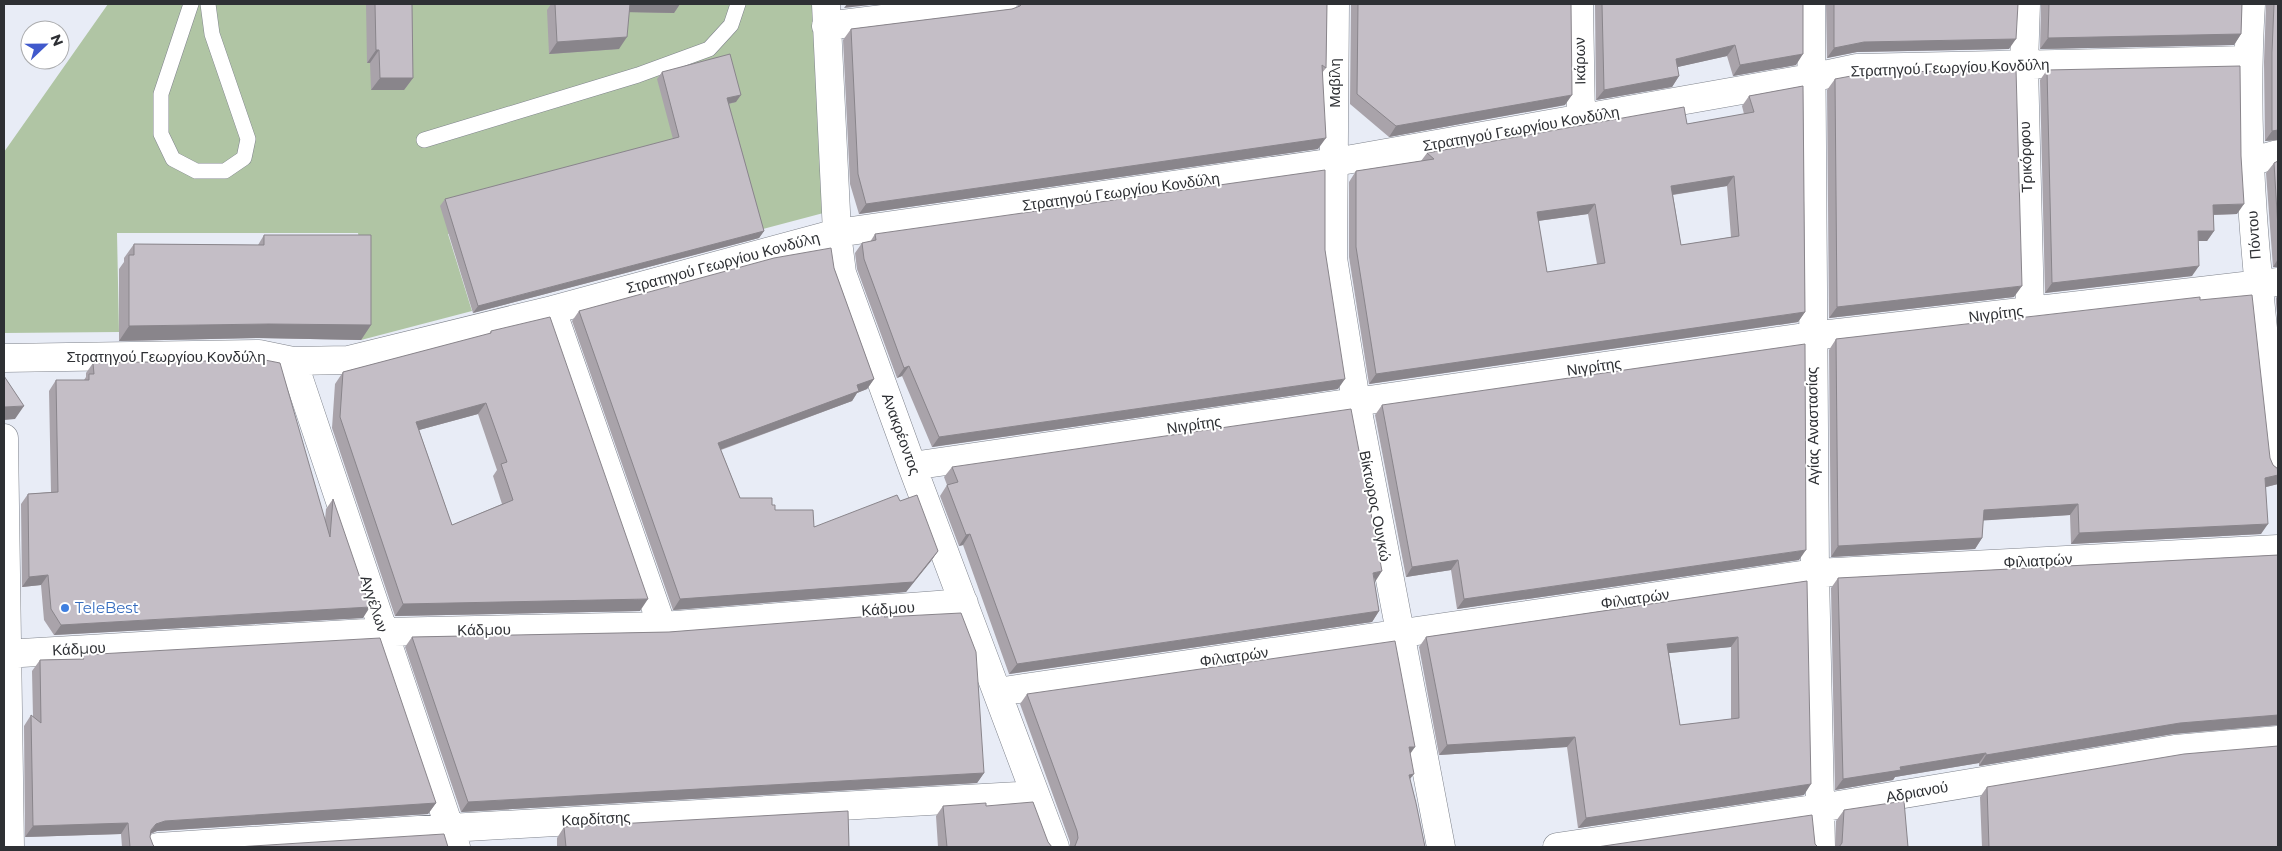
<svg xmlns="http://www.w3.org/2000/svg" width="2282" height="851" font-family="Montserrat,sans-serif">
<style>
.green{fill:#b0c5a4}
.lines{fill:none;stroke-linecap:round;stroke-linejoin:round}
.lane-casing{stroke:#7f838c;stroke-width:16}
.street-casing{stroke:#7f838c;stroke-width:29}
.lane{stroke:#fff;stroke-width:15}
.street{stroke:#fff;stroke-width:28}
.wall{fill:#a9a3aa;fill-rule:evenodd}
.shaded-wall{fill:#89858b}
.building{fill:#c4bec6;stroke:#89858b;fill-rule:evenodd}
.shop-dot{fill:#3f7fe0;stroke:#fff;stroke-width:2}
.labels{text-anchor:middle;stroke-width:4;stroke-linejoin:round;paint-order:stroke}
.street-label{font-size:15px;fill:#2e3034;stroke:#fff}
.shop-label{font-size:15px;fill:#366cbe;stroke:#fff;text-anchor:start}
</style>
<rect width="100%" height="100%" fill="#e8ecf6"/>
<path class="green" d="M 108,4 L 816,4 L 831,211 L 688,249 L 652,180 L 448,234 L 472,311 L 361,340 L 361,250 L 358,233 L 117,233 L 119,332 L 4,333 L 4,152 Z"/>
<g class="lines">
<defs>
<path id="lane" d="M 191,4 L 161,94 L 161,134 L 173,159 L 196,171 L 225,171 L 244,158 L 248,139 L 212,34 L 208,4
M 424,140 L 638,75 L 709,49 L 731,25 L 738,4"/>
<path id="street" d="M 826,4 L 837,233 L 842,273 L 912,466 L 1055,847
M 1335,4 L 1333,258 L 1356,401 L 1441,847
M 1579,4 L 1581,118
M 1811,4 L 1815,573 L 1821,847
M 2026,4 L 2024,65 L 2030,310
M 2251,4 C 2241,159 2261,312 2278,466
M 826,26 L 1003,4
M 2249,162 L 2278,154
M 552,310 L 662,626
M 4,358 L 259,354 L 293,361 L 348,360 L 552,310 L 837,233 L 1335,162 L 1810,78 L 1857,68 L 2247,60
M 293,361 L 456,847
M 4,438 L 10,847
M 912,466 L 1812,336 L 2278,282
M 4,654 L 383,632 L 662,626 L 964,603
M 997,692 L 1815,573 L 2278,549
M 158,847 L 449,828 L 1035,795
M 1557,847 L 1820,808 L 2175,749 L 2278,740"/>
</defs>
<use href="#lane" class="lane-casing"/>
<use href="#street" class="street-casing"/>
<use href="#lane" class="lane"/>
<use href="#street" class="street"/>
</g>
<path class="wall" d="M 366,4 L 412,4 L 413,78 L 404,90 L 371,90 L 370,63 L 367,63 Z
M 551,4 L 680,4 L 674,13 L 629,12 L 619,49 L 549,54 L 547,10 Z
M 1018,4 L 1327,4 L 1326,68 L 1322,73 L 1318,149 L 859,214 L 850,184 L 843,40 L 851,29 L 1012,9 L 1018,7 Z
M 1351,4 L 1571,4 L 1565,105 L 1389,137 L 1350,104 Z
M 1595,4 L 1803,4 L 1796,65 L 1733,76 L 1727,56 L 1677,67 L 1679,76 L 1672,87 L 1596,100 Z
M 1826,4 L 2018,4 L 2009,49 L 1857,52 L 1827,58 Z
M 2041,4 L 2242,4 L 2241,34 L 2234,45 L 2040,49 Z
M 2266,4 L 2278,4 L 2278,140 L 2265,141 L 2264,62 Z
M 2047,70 L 2237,214 L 2214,215 L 2214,231 L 2207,241 L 2198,241 L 2192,276 L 2045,293 L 2040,80 Z
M 662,72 L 736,102 L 729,104 L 764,231 L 759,238 L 473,313 L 440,206 L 445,199 L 673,139 L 657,79 Z
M 1835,79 L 2014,297 L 1829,318 L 1827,90 Z
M 1803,86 L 1805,312 L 1798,322 L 1369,384 L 1349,257 L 1349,182 L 1356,171 L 1421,161 L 1427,153 L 1687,124 L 1744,114 L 1742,106 L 1749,96 ZM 1727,186 L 1731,237 L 1681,245 L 1673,195 ZM 1588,214 L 1597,264 L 1547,272 L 1538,221 Z
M 2278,161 L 2278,267 L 2273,267 L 2266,173 L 2274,163 Z
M 875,234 L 1325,250 L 1338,389 L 932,447 L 902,376 L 897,378 L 857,269 L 855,253 L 862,243 L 870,242 Z
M 264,235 L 371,325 L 361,340 L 259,338 L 119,341 L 119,269 L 124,262 L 124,258 L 134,244 L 258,245 Z
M 834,268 L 874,379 L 867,389 L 857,393 L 852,401 L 721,450 L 740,498 L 772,505 L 775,510 L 814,527 L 900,501 L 938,551 L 931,561 L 906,592 L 673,610 L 572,321 L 579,311 Z
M 2278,295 L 2278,323 L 2276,303 L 2276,298 Z
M 2200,300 L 2273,465 L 2278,469 L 2278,484 L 2266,487 L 2261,534 L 2071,544 L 2070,515 L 1983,520 L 1982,538 L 1975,549 L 1831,557 L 1829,350 L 1836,339 Z
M 491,331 L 640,611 L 395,616 L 332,428 L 335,384 L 343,372 L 489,334 ZM 478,414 L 497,470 L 493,476 L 502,504 L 452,525 L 419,430 Z
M 93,363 L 325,520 L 326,509 L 333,499 L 363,618 L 54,635 L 44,620 L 41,585 L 22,587 L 21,504 L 28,494 L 51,492 L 49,391 L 56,380 L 84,380 L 86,377 L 86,373 Z
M 1382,405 L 1799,560 L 1457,609 L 1451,570 L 1406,577 L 1375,415 Z
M 952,467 L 1374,582 L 1379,611 L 1372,622 L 1009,674 L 963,545 L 959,546 L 940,496 L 947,485 L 944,477 Z
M 2278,555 L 2278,725 L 2173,734 L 1979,766 L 1979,763 L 1895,777 L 1893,780 L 1835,790 L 1831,588 L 1838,578 Z
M 1807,581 L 1804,795 L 1578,828 L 1567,747 L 1439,755 L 1419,647 L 1426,637 ZM 1731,647 L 1731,719 L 1680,725 L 1669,653 Z
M 885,617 L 984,773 L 977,783 L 461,812 L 405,647 L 412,637 L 669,632 Z
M 81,655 L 436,803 L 428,814 L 157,831 L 151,834 L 150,837 L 153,845 L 155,847 L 122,847 L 121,834 L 25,837 L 24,726 L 31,715 L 33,717 L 32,671 L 40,660 L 79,659 Z
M 1027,694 L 1410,754 L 1410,779 L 1425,847 L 1070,847 L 1070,842 L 1020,704 Z
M 1987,787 L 2278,847 L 1982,847 L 1980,797 Z
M 943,806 L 986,806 L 1048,842 L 1052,847 L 938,847 L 936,816 Z
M 1844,810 L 1908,847 L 1835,847 L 1836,821 Z
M 564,827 L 849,847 L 557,847 L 557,838 Z"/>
<path class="shaded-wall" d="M 627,4 L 680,4 L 674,13 L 622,12 Z
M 847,4 L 878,4 L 844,8 Z
M 2241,34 L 2234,45 L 2040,49 L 2048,38 Z
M 627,37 L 619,49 L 549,54 L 557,42 Z
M 2016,39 L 2009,49 L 1857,52 L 1827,58 L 1834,48 L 1864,42 Z
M 1735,45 L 1727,56 L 1669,69 L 1676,59 Z
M 376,50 L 379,50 L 370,63 L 367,63 Z
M 1803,54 L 1796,65 L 1733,76 L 1740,65 Z
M 1679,76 L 1672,87 L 1596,100 L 1604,90 Z
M 380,78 L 413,78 L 404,90 L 371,90 Z
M 741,95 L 736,102 L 722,105 L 727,98 Z
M 1572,95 L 1565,105 L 1389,137 L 1396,126 Z
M 2278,130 L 2278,140 L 2265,141 L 2272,131 Z
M 1326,138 L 1318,149 L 859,214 L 866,204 Z
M 1734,176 L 1727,186 L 1664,196 L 1671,186 Z
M 1595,204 L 1588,214 L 1530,222 L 1537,212 Z
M 2244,204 L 2237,214 L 2206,215 L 2213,205 Z
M 764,231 L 759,238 L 473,313 L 478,306 Z
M 2198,231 L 2214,231 L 2207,241 L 2190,241 Z
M 2278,259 L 2278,267 L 2273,267 Z
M 2199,266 L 2192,276 L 2045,293 L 2052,283 Z
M 2022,286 L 2014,297 L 1829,318 L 1837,307 Z
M 1805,312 L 1798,322 L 1369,384 L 1376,374 Z
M 269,324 L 371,325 L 361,340 L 259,338 L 119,341 L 129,326 Z
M 909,366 L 902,376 L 897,378 L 904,368 Z
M 874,379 L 867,389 L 857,393 L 852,401 L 711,453 L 718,443 L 857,385 Z
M 1345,379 L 1338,389 L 932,447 L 939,437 Z
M 486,403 L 478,414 L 408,433 L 416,422 Z
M 24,406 L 15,419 L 4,420 L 4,407 Z
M 2278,475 L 2278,484 L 2258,489 L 2265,478 Z
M 2078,504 L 2070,515 L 1976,521 L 1984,510 Z
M 2268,524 L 2261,534 L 2071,544 L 2079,533 Z
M 970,534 L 963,545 L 959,546 L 966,535 Z
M 1982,538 L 1975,549 L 1831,557 L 1838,546 Z
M 1806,550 L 1799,560 L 1457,609 L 1464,599 Z
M 938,551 L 931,561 L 906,592 L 673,610 L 680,599 Z
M 1458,560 L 1451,570 L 1406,577 L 1412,567 Z
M 1382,571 L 1375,582 L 1373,573 Z
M 48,575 L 41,585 L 22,587 L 29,577 Z
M 648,599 L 640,611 L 395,616 L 403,604 Z
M 370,607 L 363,618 L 54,635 L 61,625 Z
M 1379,611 L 1372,622 L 1009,674 L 1017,664 Z
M 1738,637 L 1731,647 L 1660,654 L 1667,644 Z
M 2278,715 L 2278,725 L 2173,734 L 1979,766 L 1986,755 L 2180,723 Z
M 1575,737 L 1567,747 L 1439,755 L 1447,745 Z
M 1409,747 L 1415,747 L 1408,757 Z
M 1986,753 L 1979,763 L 1895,777 L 1893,780 L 1835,790 L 1843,779 L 1900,767 Z
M 984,773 L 977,783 L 461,812 L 468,802 Z
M 1414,774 L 1406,784 L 1409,775 Z
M 1811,784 L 1804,795 L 1578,828 L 1586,818 Z
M 436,803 L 428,814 L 157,831 L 149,834 L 156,824 L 165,821 Z
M 128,823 L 121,834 L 25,837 L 33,826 Z"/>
<path class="building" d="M 375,4 L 412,4 L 413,78 L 380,78 L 379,50 L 376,50 Z
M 555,4 L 630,4 L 627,37 L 557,42 Z
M 1022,4 L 1327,4 L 1326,68 L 1322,65 L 1326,138 L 866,204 L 858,174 L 851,29 L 1012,9 L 1020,6 Z
M 1358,4 L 1571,4 L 1572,95 L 1396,126 L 1357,94 Z
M 1602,4 L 1803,4 L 1803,54 L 1740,65 L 1735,45 L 1676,59 L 1679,76 L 1604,90 Z
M 1834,4 L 2018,4 L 2016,39 L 1864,42 L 1834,48 Z
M 2049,4 L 2242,4 L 2241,34 L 2048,38 Z
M 2274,4 L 2278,4 L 2278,130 L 2272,131 L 2272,52 Z
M 730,54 L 741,95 L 727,98 L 764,231 L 478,306 L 445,199 L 679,137 L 662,72 Z
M 2240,66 L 2241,156 L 2244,204 L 2213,205 L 2214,231 L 2198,231 L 2199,266 L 2052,283 L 2047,70 Z
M 2016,69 L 2022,286 L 1837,307 L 1835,79 L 1867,73 Z
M 1803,86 L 1805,312 L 1376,374 L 1356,247 L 1356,171 L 1434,159 L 1427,153 L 1684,107 L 1687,124 L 1754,112 L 1749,96 ZM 1734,176 L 1739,236 L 1681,245 L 1671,186 ZM 1595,204 L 1605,263 L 1547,272 L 1537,212 Z
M 2278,161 L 2278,228 L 2274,163 Z
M 1325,170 L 1325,250 L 1345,379 L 939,437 L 909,366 L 904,368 L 864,259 L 862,243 L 876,240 L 875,234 Z
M 264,235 L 371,235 L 371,325 L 269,324 L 129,326 L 129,255 L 134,255 L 134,244 L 264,245 Z
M 831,248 L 834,268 L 874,379 L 857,385 L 859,391 L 718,443 L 740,498 L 772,498 L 772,505 L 775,505 L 775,510 L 813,510 L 814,527 L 897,495 L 900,501 L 917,495 L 938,551 L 913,582 L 680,599 L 579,311 L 774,258 Z
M 2252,295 L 2270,458 L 2273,465 L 2278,469 L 2278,475 L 2265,478 L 2268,524 L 2079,533 L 2078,504 L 1984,510 L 1982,538 L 1838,546 L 1836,339 L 2200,297 L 2200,300 Z
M 550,317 L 648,599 L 403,604 L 340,417 L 343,372 L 491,333 L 491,331 ZM 486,403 L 507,462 L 501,464 L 513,500 L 452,525 L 416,422 Z
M 1805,344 L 1806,550 L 1464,599 L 1458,560 L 1412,567 L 1382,405 Z
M 265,360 L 280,363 L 330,537 L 333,499 L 370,607 L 61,625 L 51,609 L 48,575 L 29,577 L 28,494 L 58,492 L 56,380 L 89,380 L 89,374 L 94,374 L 93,363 Z
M 4,376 L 24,406 L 4,407 Z
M 1351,409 L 1382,571 L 1373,573 L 1379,611 L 1017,664 L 970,534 L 966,535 L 947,485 L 958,482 L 952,467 Z
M 2278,555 L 2278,715 L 2180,723 L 1986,755 L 1986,753 L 1900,767 L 1901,770 L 1843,779 L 1838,578 Z
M 1807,581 L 1811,784 L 1586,818 L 1575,737 L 1447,745 L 1426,637 ZM 1738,637 L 1739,718 L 1680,725 L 1667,644 Z
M 961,613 L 976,652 L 984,773 L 468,802 L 412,637 L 669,632 L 886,615 L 884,617 Z
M 380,638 L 436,803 L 165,821 L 156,824 L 151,830 L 150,837 L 153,845 L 155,847 L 130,847 L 128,823 L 33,826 L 31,715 L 41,723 L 40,660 L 84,659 L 81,655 Z
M 1395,641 L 1415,747 L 1409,747 L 1414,774 L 1409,775 L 1416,803 L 1425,847 L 1073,847 L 1075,846 L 1078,838 L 1077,831 L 1027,694 Z
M 2278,746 L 2278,847 L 1989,847 L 1987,787 L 2184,754 Z
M 1904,801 L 1908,847 L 1839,847 L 1842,843 L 1844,810 Z
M 1033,802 L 1048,842 L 1052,847 L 947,847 L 943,806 L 986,803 L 986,806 Z
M 848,811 L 849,847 L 566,847 L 564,827 Z
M 1812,815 L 1815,844 L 1818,847 L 1597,847 Z
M 444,834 L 448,847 L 237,847 Z"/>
<circle class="shop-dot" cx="65" cy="608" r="5"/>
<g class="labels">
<g class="street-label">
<text transform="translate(1580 61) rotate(-91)" y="5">Ικάρων</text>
<text transform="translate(1950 68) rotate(-2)" y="5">Στρατηγού Γεωργίου Κονδύλη</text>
<text transform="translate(1335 83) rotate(-90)" y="5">Μαβίλη</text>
<text transform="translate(1521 129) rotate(-10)" y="5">Στρατηγού Γεωργίου Κονδύλη</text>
<text transform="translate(2026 157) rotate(-92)" y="5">Τρικόρφου</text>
<text transform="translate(1121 192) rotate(-8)" y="5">Στρατηγού Γεωργίου Κονδύλη</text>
<text transform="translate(2254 235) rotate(-94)" y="5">Πόντου</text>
<text transform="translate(723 263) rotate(-15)" y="5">Στρατηγού Γεωργίου Κονδύλη</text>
<text transform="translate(1996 314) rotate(-7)" y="5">Νιγρίτης</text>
<text x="166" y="362">Στρατηγού Γεωργίου Κονδύλη</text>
<text transform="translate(1594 367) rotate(-8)" y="5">Νιγρίτης</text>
<text transform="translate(1194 425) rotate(-8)" y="5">Νιγρίτης</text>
<text transform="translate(1813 426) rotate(-91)" y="5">Αγίας Αναστασίας</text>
<text transform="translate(901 434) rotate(70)" y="5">Ανακρέοντος</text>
<text transform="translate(1375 506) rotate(79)" y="5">Βίκτωρος Ουγκώ</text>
<text transform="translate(2038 561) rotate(-3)" y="5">Φιλιατρών</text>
<text transform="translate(1635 599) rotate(-8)" y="5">Φιλιατρών</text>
<text transform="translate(374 604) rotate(72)" y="5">Αγγέλων</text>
<text transform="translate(888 609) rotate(-4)" y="5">Κάδμου</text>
<text transform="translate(484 630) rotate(-1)" y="5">Κάδμου</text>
<text transform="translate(79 649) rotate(-3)" y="5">Κάδμου</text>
<text transform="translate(1234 657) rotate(-8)" y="5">Φιλιατρών</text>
<text transform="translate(1917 792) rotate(-10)" y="5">Αδριανού</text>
<text transform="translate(596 819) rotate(-3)" y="5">Καρδίτσης</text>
</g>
<g class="shop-label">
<text x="75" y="613">TeleBest</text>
</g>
</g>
<rect width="2282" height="851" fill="none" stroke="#2e3034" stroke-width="10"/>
<g transform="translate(45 45) rotate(68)"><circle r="24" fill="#ffffff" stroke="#abacae"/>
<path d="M0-4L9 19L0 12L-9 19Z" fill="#4059cc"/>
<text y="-8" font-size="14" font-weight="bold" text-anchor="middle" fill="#2e3034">N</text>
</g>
</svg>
